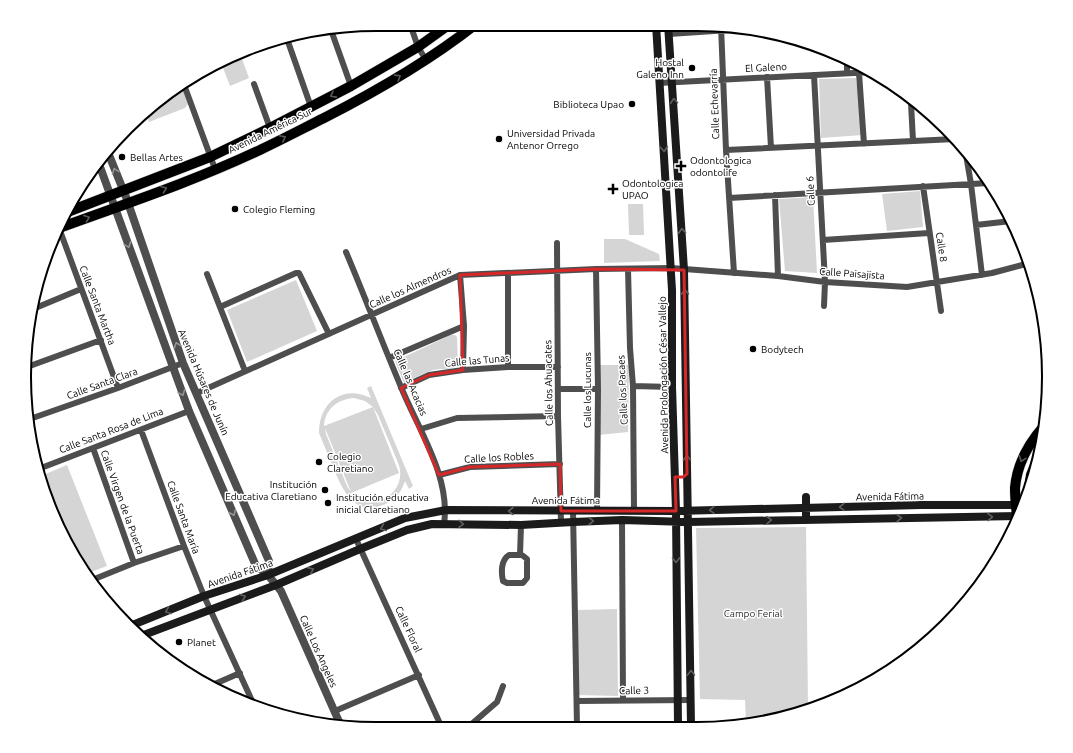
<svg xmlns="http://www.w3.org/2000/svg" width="1073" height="753" font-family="Ubuntu,sans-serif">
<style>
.green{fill:#d5d5d5;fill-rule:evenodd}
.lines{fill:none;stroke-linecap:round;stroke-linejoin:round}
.primary-casing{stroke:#dbdbdb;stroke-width:11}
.minor{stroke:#4e4e4e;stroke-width:6}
.tertiary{stroke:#4e4e4e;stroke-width:8}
.secondary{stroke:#1b1b1b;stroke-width:8}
.primary{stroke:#000;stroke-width:10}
.oneway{stroke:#595959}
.oneway2{stroke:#5f5f5f}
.oneway3{stroke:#959595}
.marked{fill:none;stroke:#d62828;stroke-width:3;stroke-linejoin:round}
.poi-dot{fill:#000;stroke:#fff;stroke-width:1.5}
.labels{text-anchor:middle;stroke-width:3;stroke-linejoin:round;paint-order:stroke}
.poi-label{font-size:10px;fill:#000;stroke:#fff;text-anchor:start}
.street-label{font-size:10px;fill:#000;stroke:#fff}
.park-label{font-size:10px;fill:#2c2c2c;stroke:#fff}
.rim{fill:none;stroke:#000;stroke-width:2}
</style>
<rect width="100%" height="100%" fill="#fff"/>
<path class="green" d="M 241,56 L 249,78 L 230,86 L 222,65 Z
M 856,78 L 863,135 L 821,138 L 819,79 Z
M 181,83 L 188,104 L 185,108 L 149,122 L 146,114 Z
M 920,191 L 923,227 L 887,231 L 882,194 Z
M 813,197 L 817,273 L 785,271 L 779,199 Z
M 628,204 L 643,204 L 644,235 L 629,235 Z
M 604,239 L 625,239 L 659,254 L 660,261 L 604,263 Z
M 296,280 L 317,331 L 247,362 L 227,310 Z
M 451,335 L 455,335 L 457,337 L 458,366 C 451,370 441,368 433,370 C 423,373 413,379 404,383 L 395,361 Z
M 599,365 L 629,365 L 628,432 L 599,435 Z
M 371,386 L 413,486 L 409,489 L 405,481 C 401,493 394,502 380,506 C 351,515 341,485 332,465 C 328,454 323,443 319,433 C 319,402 343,384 371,398 L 367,388 ZM 354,398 L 365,401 L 373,407 L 324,426 C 325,409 338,399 354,398 ZM 373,407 L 378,415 C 383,428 389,440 394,453 C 396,458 399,464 400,470 C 402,485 392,497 379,501 C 369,504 359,501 351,493 L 399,473 ZM 325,428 L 351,492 L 347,486 L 326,434 Z
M 67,465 L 107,566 L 88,573 L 60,532 L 43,475 Z
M 806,527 L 808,706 L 757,721 L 746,721 L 745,700 L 700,699 L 696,528 Z
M 617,609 L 618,696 L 577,695 L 576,610 Z"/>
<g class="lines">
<defs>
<path id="primary" d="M 70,211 L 210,157 L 270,128 L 351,86 L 418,47 L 450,24
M 59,228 C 128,203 197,180 262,149 C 283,139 304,128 324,118 C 377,91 429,61 476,24
M 1029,488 L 1031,475 L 1039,456
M 1017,516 C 1016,507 1015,497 1015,488 C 1017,464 1028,444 1044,426"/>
</defs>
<use href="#primary" class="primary-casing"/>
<path class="minor" d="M 410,24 L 418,47 L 426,60
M 721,26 L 726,150 L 734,273
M 331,30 L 351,86
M 669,34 L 744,29
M 286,36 L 311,107
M 847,62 L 847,73
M 859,73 L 864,144
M 814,75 L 825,282 L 824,306
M 767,77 L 771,148
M 183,82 L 215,169
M 659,83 L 873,72
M 254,84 L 270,128
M 911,103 L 913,141
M 965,149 L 971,184 L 982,275
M 726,150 L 955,139
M 923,186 L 941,311
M 775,195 L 778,276
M 729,198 L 989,183
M 976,225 L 1011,221
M 59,228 L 118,388
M 823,240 L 929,233
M 557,243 L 558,416 L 561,522
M 346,252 C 365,297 382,342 401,387 C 418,429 451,477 444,524
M 596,269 L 598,389 L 597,510
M 628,269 L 630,348 L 633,386 L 634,510
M 508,273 L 508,367
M 207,274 L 245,371
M 460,275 L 464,326 L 463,370
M 220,307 L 296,273 L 299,273 L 329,334
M 33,309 L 81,289
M 389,358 L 464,326
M 27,367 L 101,340
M 633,386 L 672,387
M 401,388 L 429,375 L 463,370 L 508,367 L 558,367
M 559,389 L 598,389
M 197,393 L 460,275 L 596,269 L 671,268 L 778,276 L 825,282 L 907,287 L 992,273 L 1030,263
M 27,420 L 118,388 L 183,363
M 421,429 L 457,418 L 558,416
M 141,430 L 184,546 L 204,596 L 254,705
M 93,448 L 134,563
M 41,468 L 189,411
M 439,475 L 470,467 L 560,464
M 573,511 L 577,727
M 622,520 L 623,700
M 356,539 L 442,728
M 509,555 L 522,555 L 527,559 L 527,578 L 523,583 L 507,583 L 503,581 C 501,572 501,560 509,555 Z
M 520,555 L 521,525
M 92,580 L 134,563 L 184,546
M 210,686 L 240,673
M 577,701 L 691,700
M 335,711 L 419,675
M 467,728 L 497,702 L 503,686"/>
<path class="tertiary" d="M 107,150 L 126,197 L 183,363 L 269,561 L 268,575
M 99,164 L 189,411 L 256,566 L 268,575 L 281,591 L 341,726"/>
<path class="secondary" d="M 656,24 L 672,290 L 672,387 L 676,511 L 678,726
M 668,24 L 684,270 L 691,726
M 806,520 L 806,497
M 130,626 L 204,596 L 268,575 L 405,518 L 446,510 L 676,511 L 921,505 L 1023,505
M 141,636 L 276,585 L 360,549 L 407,530 L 432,524 L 521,525 L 573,522 L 622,520 L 688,522 L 1019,516"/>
<use href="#primary" class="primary"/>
</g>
<defs><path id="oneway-chevron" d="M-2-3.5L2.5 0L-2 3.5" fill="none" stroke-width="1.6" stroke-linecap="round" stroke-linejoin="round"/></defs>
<g class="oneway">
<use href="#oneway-chevron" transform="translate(398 77) rotate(-32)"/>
<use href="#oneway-chevron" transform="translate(333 95) rotate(152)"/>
<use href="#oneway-chevron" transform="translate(283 138) rotate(-27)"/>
<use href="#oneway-chevron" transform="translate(164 189) rotate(-21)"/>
<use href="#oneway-chevron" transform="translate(87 218) rotate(-20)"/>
<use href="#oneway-chevron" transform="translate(1022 459) rotate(111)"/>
</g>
<g class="oneway2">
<use href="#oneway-chevron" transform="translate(674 101) rotate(-94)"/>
<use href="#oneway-chevron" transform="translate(664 149) rotate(86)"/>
<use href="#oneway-chevron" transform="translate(682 231) rotate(-94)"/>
<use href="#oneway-chevron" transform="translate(685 292) rotate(-91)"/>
<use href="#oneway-chevron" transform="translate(687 458) rotate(-91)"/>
<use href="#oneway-chevron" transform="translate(842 507) rotate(179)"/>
<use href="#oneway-chevron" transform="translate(712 510) rotate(179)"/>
<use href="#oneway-chevron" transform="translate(511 511) rotate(-180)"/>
<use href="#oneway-chevron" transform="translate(990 517) rotate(-1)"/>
<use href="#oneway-chevron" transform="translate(899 518) rotate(-1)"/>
<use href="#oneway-chevron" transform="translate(769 520) rotate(-1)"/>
<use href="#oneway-chevron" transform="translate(591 521) rotate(-2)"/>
<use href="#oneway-chevron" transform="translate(461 524) rotate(1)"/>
<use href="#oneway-chevron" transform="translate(383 528) rotate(157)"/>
<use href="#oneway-chevron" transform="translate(676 560) rotate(89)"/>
<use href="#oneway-chevron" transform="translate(311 570) rotate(-24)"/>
<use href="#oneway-chevron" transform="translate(243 597) rotate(-20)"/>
<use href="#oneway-chevron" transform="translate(168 611) rotate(158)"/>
<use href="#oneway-chevron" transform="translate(691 673) rotate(-91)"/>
</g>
<g class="oneway3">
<use href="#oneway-chevron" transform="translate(115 171) rotate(-111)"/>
<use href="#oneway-chevron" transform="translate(128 245) rotate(70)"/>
<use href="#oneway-chevron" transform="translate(177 345) rotate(-109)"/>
<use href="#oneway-chevron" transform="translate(182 393) rotate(69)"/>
<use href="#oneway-chevron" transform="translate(233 513) rotate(67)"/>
</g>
<path class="marked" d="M 596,269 L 684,270 L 687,474 L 683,477 L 675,477 L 676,511 L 561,511 L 560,464 L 470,467 L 439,475 L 401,388 L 429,375 L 463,370 L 460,275 Z"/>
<g class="poi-dot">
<circle cx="692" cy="68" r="4"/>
<circle cx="632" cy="104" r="4"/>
<circle cx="499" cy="139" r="4"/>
<circle cx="122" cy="157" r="4"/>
<path d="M679 160h4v4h4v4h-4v4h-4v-4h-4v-4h4z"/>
<path d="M611 183h4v4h4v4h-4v4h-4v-4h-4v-4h4z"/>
<circle cx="235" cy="209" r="4"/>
<circle cx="753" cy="349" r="4"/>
<circle cx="319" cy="462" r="4"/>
<circle cx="325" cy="490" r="4"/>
<circle cx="328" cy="503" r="4"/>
<circle cx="179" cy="642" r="4"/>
</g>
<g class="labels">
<g class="poi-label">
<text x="684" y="66" text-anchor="end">Hostal<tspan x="684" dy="12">Galeno Inn</tspan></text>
<text x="624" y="108" text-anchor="end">Biblioteca Upao</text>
<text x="507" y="137">Universidad Privada<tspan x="507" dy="12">Antenor Orrego</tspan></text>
<text x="130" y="161">Bellas Artes</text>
<text x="690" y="164">Odontologica<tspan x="690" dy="12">odontolife</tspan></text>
<text x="622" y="187">Odontologica<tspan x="622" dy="12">UPAO</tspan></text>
<text x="243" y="213">Colegio Fleming</text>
<text x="761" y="353">Bodytech</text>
<text x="327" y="460">Colegio<tspan x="327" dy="12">Claretiano</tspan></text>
<text x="317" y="488" text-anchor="end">Institución<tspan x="317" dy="12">Educativa Claretiano</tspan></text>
<text x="336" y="501">Institución educativa<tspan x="336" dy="12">inicial Claretiano</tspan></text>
<text x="187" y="646">Planet</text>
</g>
<g class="street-label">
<text transform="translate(766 67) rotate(-3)" y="4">El Galeno</text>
<text transform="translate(714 104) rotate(-92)" y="4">Calle Echevarría</text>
<text transform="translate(270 130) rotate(-26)" y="4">Avenida América Sur</text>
<text transform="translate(810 191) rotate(-93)" y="4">Calle 6</text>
<text transform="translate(942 247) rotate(81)" y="4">Calle 8</text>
<text transform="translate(852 273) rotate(4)" y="4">Calle Paisajista</text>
<text transform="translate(410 287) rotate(-24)" y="4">Calle los Almendros</text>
<text transform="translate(98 305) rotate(69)" y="4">Calle Santa Martha</text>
<text transform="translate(477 360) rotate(-5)" y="4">Calle las Tunas</text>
<text transform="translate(663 375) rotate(-91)" y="4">Avenida Prolongación César Vallejo</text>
<text transform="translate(204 382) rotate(67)" y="4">Avenida Húsares de Junín</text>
<text transform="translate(411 382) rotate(67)" y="4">Calle las Acacias</text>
<text transform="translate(102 383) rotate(-20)" y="4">Calle Santa Clara</text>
<text transform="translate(548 383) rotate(-91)" y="4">Calle los Ahuacates</text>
<text transform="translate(587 390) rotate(-90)" y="4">Calle los Lucunas</text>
<text transform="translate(622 390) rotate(-93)" y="4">Calle los Pacaes</text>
<text transform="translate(111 430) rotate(-21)" y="4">Calle Santa Rosa de Lima</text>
<text transform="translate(499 457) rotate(-3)" y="4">Calle los Robles</text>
<text transform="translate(890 496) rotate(-1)" y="4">Avenida Fátima</text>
<text x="566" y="504">Avenida Fátima</text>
<text transform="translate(123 502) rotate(70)" y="4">Calle Virgen de la Puerta</text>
<text transform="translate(184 517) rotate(70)" y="4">Calle Santa María</text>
<text transform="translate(240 573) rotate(-19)" y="4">Avenida Fátima</text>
<text transform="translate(409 629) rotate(65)" y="4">Calle Floral</text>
<text transform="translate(319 651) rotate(66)" y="4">Calle Los Angeles</text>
<text transform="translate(634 690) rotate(-1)" y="4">Calle 3</text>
</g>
<g class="park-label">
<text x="753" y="617">Campo Ferial</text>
</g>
</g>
<path d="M0 0H1073V753H0ZM376 31H697A345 345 0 0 1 1042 376V377A345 345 0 0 1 697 722H376A345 345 0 0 1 31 377V376A345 345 0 0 1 376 31Z" fill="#fff" fill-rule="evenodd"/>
<path class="rim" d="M376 31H697A345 345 0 0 1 1042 376V377A345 345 0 0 1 697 722H376A345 345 0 0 1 31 377V376A345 345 0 0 1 376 31Z"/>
</svg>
